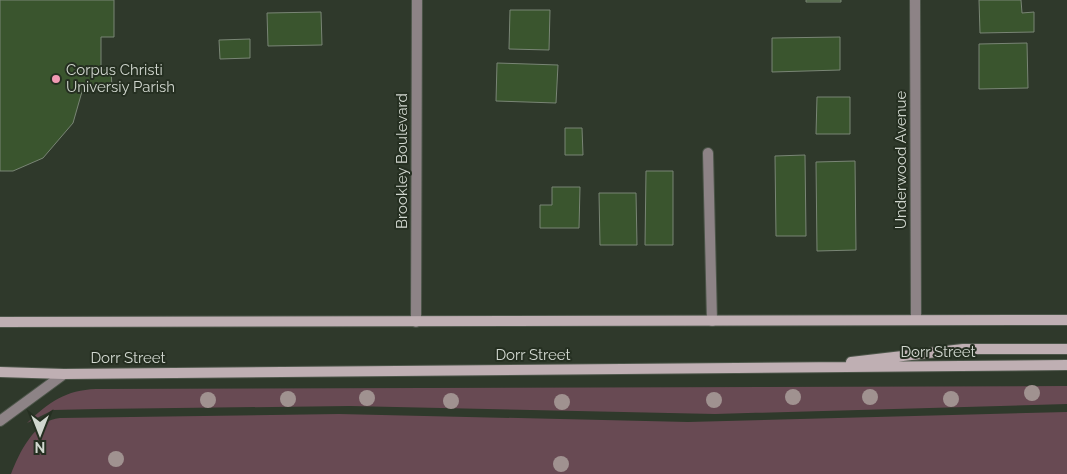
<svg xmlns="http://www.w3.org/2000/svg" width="1067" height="474" font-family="Raleway,sans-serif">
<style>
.green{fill:#684a53}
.building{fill:#3a552e;stroke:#798575}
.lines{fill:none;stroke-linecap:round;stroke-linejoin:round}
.service-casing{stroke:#4c5549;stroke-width:12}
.minor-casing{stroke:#4c5549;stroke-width:12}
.secondary-casing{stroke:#4c5549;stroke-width:12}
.service{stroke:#8d8386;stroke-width:10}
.minor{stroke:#8d8386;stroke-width:10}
.secondary{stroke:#bfafb3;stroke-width:10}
.tree{fill:#a09290}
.poi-dot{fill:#f19ab3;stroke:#252f21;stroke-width:2}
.labels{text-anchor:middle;stroke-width:4;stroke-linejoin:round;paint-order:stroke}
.poi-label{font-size:15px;fill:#d1d7cf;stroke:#252f21;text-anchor:start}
.street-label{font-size:15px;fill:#d1d7cf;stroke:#252f21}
</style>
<rect width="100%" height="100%" fill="#2f392b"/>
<path class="green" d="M 1067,386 L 1067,404 L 715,414 L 350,406 L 97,409 L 53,410 L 27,423 C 49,402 66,390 96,389 Z
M 1067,412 L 1067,474 L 11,474 C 19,453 35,420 60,418 L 339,414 L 688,422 Z"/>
<path class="building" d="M 0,0 L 114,0 L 114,37 L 101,37 L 101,70 L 111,70 L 112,88 L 83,88 L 73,123 L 43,158 L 13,171 L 0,171 Z
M 806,0 L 841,0 L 841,2 L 806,2 Z
M 979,0 L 1021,0 L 1022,13 L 1034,12 L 1034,32 L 980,33 Z
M 510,10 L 550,10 L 549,50 L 509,49 Z
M 321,12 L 322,45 L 268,46 L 267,13 Z
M 840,37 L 840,70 L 772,72 L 772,38 Z
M 250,39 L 250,58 L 220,59 L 219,40 Z
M 1027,43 L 1028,88 L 979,89 L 979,44 Z
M 497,63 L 558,65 L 556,103 L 496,101 Z
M 817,97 L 850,97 L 850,134 L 816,134 Z
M 565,128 L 582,128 L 583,155 L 565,155 Z
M 805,155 L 806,236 L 776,236 L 775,156 Z
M 855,161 L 856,250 L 817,251 L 816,162 Z
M 646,171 L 673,171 L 673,245 L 645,245 Z
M 552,187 L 580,187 L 579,228 L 540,228 L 540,205 L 552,205 Z
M 599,193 L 636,193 L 637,245 L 600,245 Z"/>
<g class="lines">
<defs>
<path id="service" d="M 708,153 L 712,321"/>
<path id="minor" d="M 915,0 L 916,320
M 416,322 L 417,0
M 0,421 L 64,374"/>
<path id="secondary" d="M 0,322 L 1067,320
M 851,362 L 963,349 L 1067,349
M 0,372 L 64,374 L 1067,365"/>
</defs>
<use href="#service" class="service-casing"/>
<use href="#minor" class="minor-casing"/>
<use href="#secondary" class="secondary-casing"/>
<use href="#service" class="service"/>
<use href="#minor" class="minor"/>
<use href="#secondary" class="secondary"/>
</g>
<g class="tree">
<circle cx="1032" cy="393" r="8"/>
<circle cx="793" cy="397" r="8"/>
<circle cx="870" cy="397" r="8"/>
<circle cx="367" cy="398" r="8"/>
<circle cx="288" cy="399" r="8"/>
<circle cx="951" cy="399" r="8"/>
<circle cx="208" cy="400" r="8"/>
<circle cx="714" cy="400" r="8"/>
<circle cx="451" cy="401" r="8"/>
<circle cx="562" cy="402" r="8"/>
<circle cx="116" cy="459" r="8"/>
<circle cx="561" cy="464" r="8"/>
</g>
<circle class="poi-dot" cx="56" cy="79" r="5"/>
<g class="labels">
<g class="poi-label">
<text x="66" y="75">Corpus Christi<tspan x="66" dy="17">Universiy Parish</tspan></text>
</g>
<g class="street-label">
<text transform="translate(901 160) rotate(-90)" y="5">Underwood Avenue</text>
<text transform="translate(402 161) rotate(-90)" y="5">Brookley Boulevard</text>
<text x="938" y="357">Dorr Street</text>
<text x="533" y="360">Dorr Street</text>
<text x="128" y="363">Dorr Street</text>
</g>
</g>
<g transform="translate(40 434) rotate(180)" stroke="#252f21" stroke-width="4" paint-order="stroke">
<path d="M0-4L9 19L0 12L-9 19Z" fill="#d1d7cf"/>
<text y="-8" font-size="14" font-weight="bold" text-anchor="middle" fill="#d1d7cf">N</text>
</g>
</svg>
